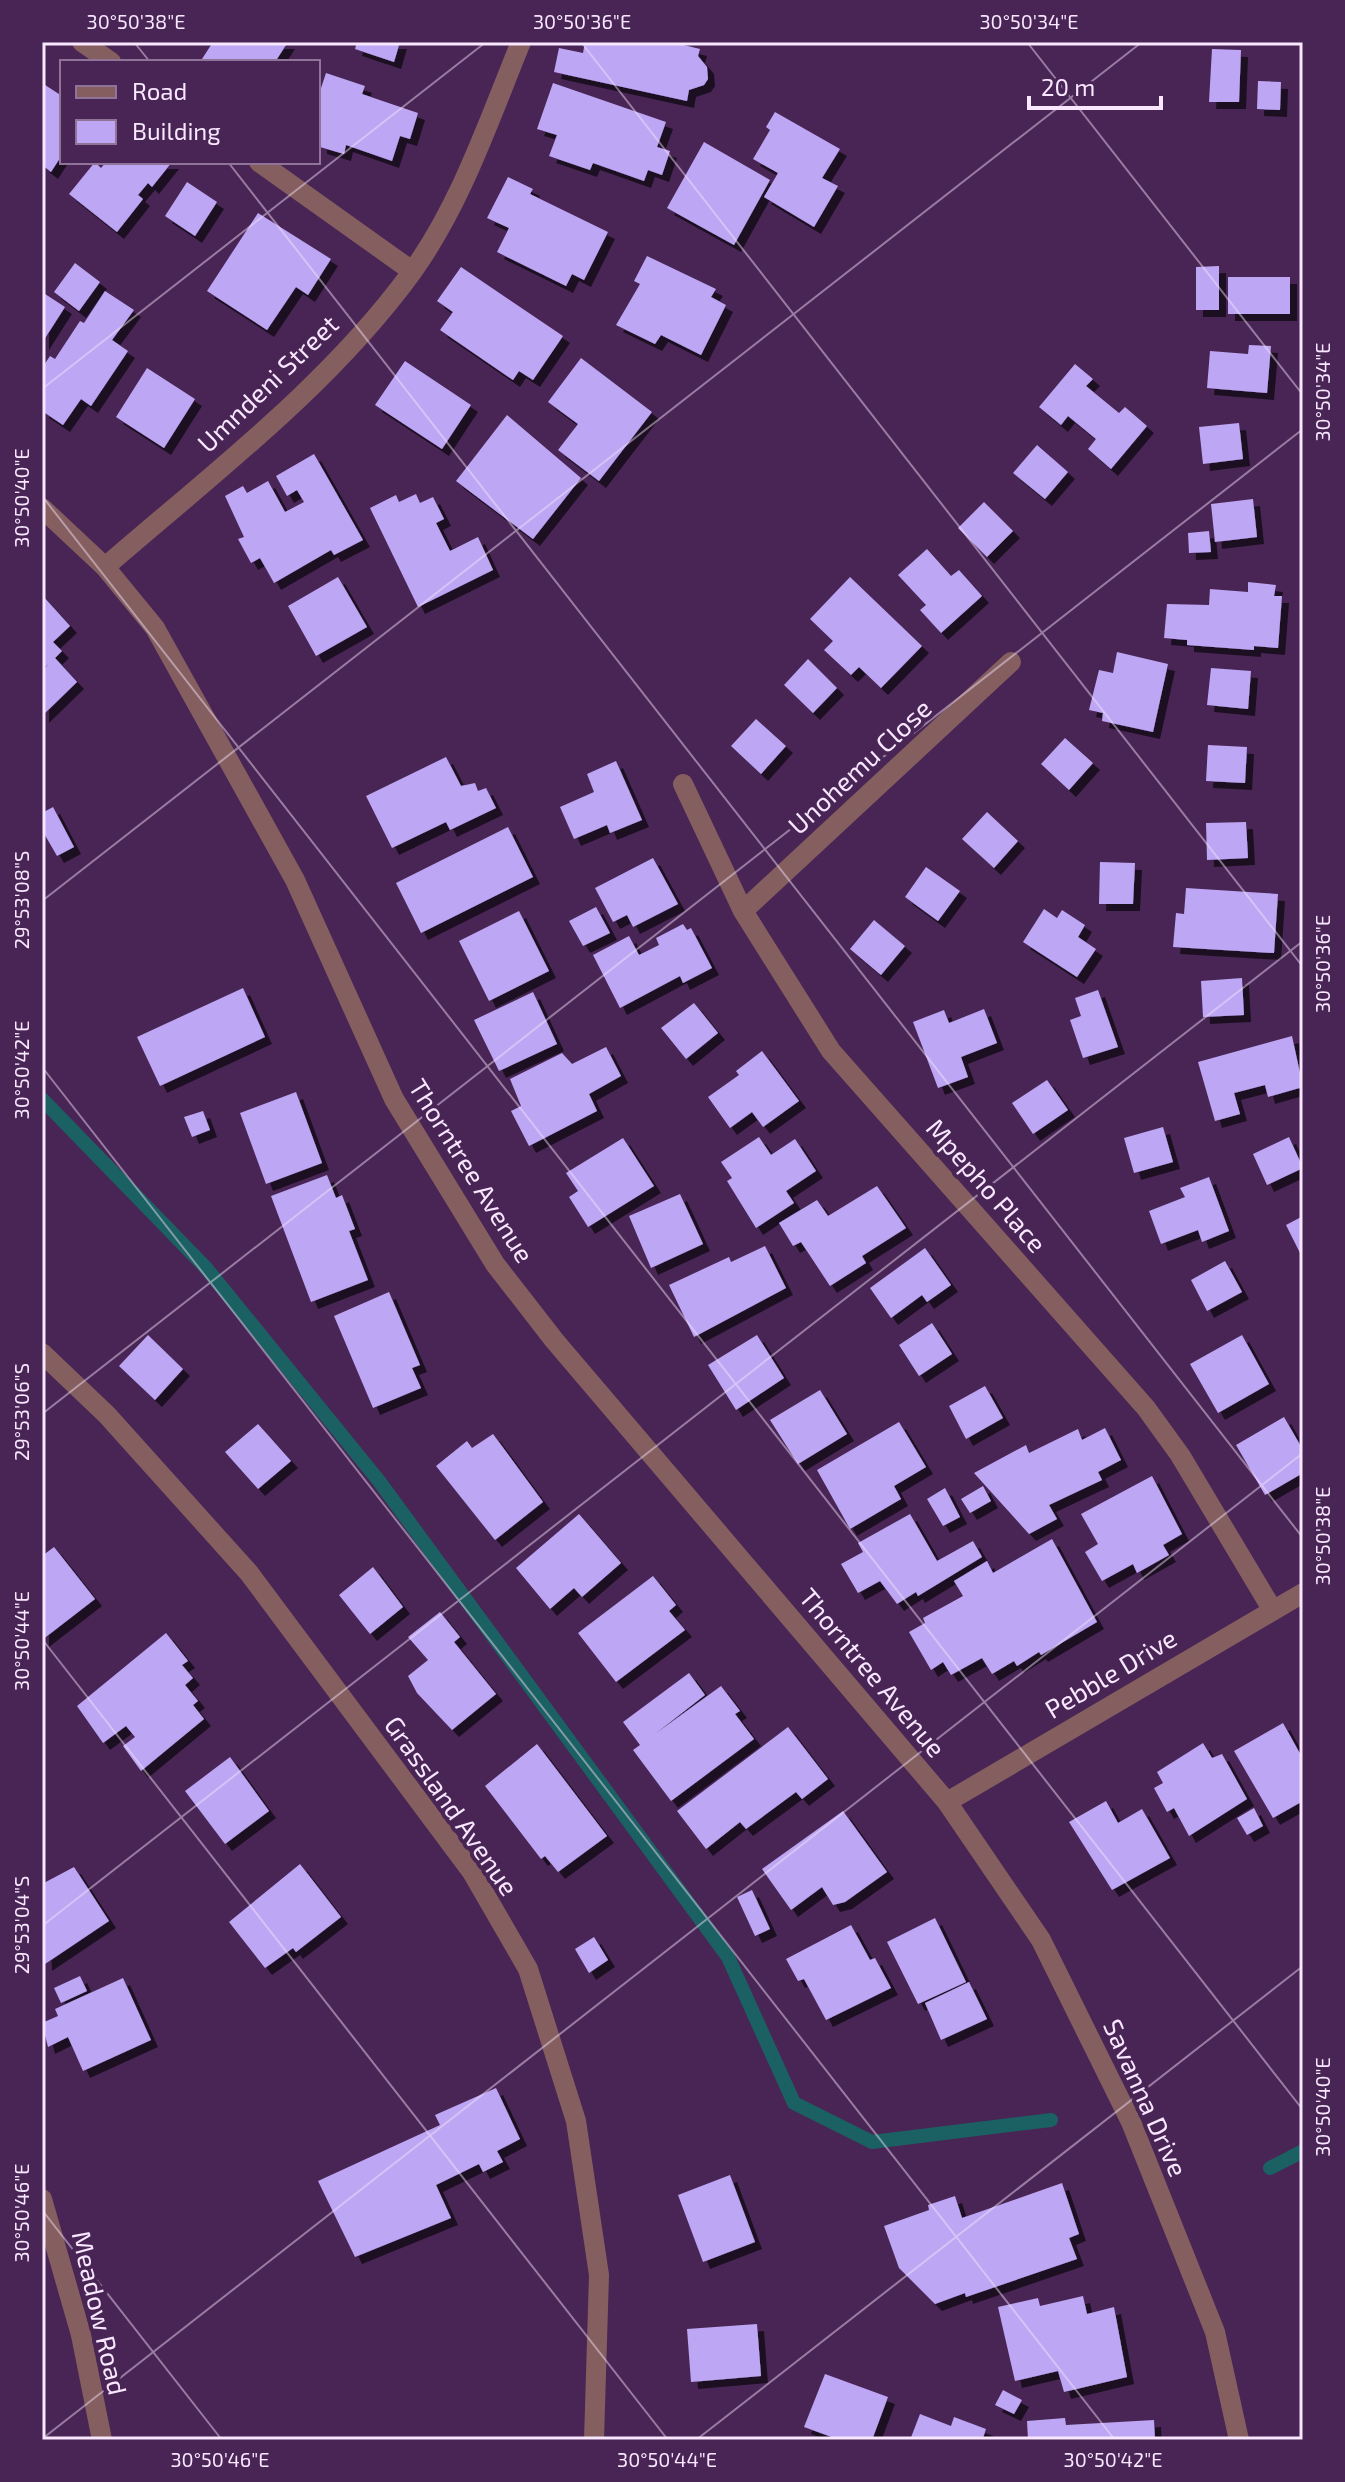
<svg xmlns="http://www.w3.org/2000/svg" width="1345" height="2482" font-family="'Exo 2',sans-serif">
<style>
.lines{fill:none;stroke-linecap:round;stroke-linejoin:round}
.stream{stroke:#1b6062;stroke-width:14}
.building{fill:#bda6f3;filter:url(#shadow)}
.minor{stroke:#855f5f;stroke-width:20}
.ticks{fill:none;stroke:#f8e7fe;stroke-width:2;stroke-opacity:0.45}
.labels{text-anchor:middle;stroke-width:8;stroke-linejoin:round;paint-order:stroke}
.street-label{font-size:26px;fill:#f8e7fe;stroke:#492555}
.neatline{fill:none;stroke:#f8e7fe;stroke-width:3}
.ticks-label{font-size:20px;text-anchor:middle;fill:#f8e7fe}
</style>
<defs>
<filter id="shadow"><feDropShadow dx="7" dy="7" stdDeviation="0" flood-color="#0009"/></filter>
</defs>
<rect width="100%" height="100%" fill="#492555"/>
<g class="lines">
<path class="stream" d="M 42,1099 L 207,1269 L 379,1481 L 728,1957 L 794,2103 L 872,2142 L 1051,2120
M 1270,2168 L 1303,2151"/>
</g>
<path class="building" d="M 213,42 L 288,42 L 275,62 L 200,62 Z
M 357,42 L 400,42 L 394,62 L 355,49 Z
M 585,42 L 672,42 L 700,49 L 698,56 L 707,67 L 708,79 L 704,85 L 689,90 L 687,101 L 554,72 L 559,48 L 583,53 Z
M 1212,49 L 1241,50 L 1239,102 L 1209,102 Z
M 326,73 L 365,86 L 362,94 L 418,113 L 410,139 L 400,136 L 392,161 L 346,145 L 344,154 L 320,147 L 318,97 Z
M 1258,81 L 1281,82 L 1280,110 L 1257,109 Z
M 42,83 L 62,96 L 62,155 L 51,172 L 42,165 Z
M 553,83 L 666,122 L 657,147 L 670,151 L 662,175 L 648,170 L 644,181 L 593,163 L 590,170 L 549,156 L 557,135 L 537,129 Z
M 775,112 L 840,149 L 822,178 L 838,186 L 814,227 L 764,197 L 778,173 L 753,159 L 770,130 L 766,127 Z
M 704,142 L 770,180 L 734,245 L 667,208 Z
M 95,162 L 101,168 L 106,162 L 172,162 L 152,187 L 148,183 L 138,195 L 143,199 L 117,232 L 69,194 Z
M 508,177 L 533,189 L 530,194 L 608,232 L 584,280 L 572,274 L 566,286 L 497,252 L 509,228 L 487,218 Z
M 187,182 L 217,202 L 195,236 L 165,216 Z
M 258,213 L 331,259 L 308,295 L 296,287 L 267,330 L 207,291 Z
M 647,256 L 716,289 L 711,297 L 726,305 L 701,355 L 661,335 L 655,344 L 616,325 L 640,284 L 634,281 Z
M 75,263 L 100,282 L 79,311 L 54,292 Z
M 1219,266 L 1219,310 L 1196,310 L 1196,267 Z
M 461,267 L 563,336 L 533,380 L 519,371 L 513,380 L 440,330 L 453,312 L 437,301 Z
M 1228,277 L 1290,277 L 1290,314 L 1228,314 Z
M 105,291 L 134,310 L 112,340 L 128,351 L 91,406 L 81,399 L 63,425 L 42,411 L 42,368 L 50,356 L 55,359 L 80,321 L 84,323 Z
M 42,292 L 65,307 L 42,343 Z
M 1249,345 L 1271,346 L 1267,393 L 1207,388 L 1210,351 L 1248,354 Z
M 581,358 L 652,412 L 599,481 L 558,450 L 578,424 L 548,402 Z
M 405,361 L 471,405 L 442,449 L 375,405 Z
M 1075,364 L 1093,379 L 1086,386 L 1119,413 L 1125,407 L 1147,426 L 1111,469 L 1088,449 L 1096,439 L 1068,416 L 1061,425 L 1039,407 Z
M 147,368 L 195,399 L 164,448 L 116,417 Z
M 507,415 L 581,478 L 533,539 L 456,481 Z
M 1239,423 L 1243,459 L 1203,464 L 1199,427 Z
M 1037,445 L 1068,472 L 1045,499 L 1013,473 Z
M 314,454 L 363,540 L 334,555 L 331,550 L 274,583 L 260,558 L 251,563 L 238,539 L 244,537 L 225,496 L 243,486 L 247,493 L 268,481 L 285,512 L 304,502 L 297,490 L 287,496 L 276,476 Z
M 416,494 L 420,503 L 433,497 L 444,519 L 436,523 L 450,551 L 478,537 L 493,570 L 418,607 L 370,508 L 396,495 L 399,502 Z
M 1253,499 L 1257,537 L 1215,542 L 1211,504 Z
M 984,502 L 1013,531 L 987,557 L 958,528 Z
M 1209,531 L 1211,552 L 1189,553 L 1188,533 Z
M 927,549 L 951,576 L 959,570 L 982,596 L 941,633 L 920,610 L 926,605 L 898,575 Z
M 338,577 L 367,627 L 316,656 L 288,606 Z
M 850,577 L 922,646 L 881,688 L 859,667 L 851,675 L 824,650 L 833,641 L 810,619 Z
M 1248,582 L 1276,585 L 1274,596 L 1282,596 L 1278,648 L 1254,646 L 1254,650 L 1187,645 L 1187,640 L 1164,638 L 1167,604 L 1209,605 L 1210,589 L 1248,592 Z
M 42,595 L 70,626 L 53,642 L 62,651 L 55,658 L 77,682 L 42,716 L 42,670 L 49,664 L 42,669 Z
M 1117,652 L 1168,664 L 1153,732 L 1102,721 L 1103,713 L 1089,710 L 1099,670 L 1113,673 Z
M 808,659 L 837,688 L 813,713 L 784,685 Z
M 1211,668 L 1251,671 L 1248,709 L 1207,705 Z
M 756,719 L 786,746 L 761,774 L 731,746 Z
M 1065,738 L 1093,763 L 1069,790 L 1041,764 Z
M 1208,745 L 1247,747 L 1245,783 L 1206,781 Z
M 446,757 L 461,786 L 475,783 L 478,791 L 486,788 L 496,808 L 450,830 L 446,822 L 392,848 L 366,796 Z
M 616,761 L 642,820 L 610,833 L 607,825 L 574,839 L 560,807 L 594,792 L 587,774 Z
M 53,807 L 74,847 L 57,856 L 42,830 L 42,813 Z
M 987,812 L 1018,841 L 994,868 L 962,839 Z
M 1246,822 L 1248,858 L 1207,860 L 1206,823 Z
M 508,827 L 533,877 L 421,933 L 396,883 Z
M 653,858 L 678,904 L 633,927 L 627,915 L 613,922 L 595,888 Z
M 1100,862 L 1135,863 L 1133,904 L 1099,904 Z
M 926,867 L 960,891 L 938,921 L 905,897 Z
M 1186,888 L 1278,894 L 1274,953 L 1173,947 L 1176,913 L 1184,914 Z
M 596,907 L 610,933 L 583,946 L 569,921 Z
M 1044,909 L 1057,918 L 1062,910 L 1085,925 L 1078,937 L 1096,949 L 1077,977 L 1023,942 Z
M 519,911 L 549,971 L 489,1001 L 459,941 Z
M 874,920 L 905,946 L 881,975 L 850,949 Z
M 683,924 L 687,930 L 691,928 L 712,968 L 683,983 L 680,976 L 620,1008 L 593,955 L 629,936 L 639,955 L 659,945 L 656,938 Z
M 1242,978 L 1244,1015 L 1203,1017 L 1201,981 Z
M 243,988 L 265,1037 L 160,1086 L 137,1037 Z
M 1098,990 L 1118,1047 L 1083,1058 L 1070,1020 L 1081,1016 L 1075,998 Z
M 533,992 L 557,1044 L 499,1071 L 474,1020 Z
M 694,1003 L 718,1033 L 686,1059 L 661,1028 Z
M 984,1009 L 997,1043 L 961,1057 L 968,1077 L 938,1088 L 913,1022 L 944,1010 L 949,1023 Z
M 1292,1036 L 1303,1087 L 1268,1097 L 1265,1085 L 1234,1093 L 1240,1114 L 1215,1121 L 1198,1062 Z
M 606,1047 L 621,1076 L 589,1094 L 597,1111 L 529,1146 L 511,1111 L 521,1106 L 510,1079 L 562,1053 L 572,1064 Z
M 762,1051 L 799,1101 L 763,1127 L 752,1112 L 730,1128 L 708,1097 L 739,1075 L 736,1071 Z
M 1047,1080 L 1068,1110 L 1033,1134 L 1012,1103 Z
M 296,1092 L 322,1163 L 266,1184 L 240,1113 Z
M 203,1111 L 210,1130 L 192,1137 L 184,1117 Z
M 1163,1127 L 1173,1162 L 1134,1173 L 1124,1138 Z
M 759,1137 L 771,1155 L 795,1139 L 816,1171 L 786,1191 L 794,1203 L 756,1228 L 727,1181 L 732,1178 L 721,1162 Z
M 1289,1137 L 1303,1168 L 1267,1185 L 1253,1154 Z
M 623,1138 L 654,1186 L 588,1227 L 569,1197 L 578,1191 L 566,1173 Z
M 327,1175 L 336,1198 L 342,1195 L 355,1229 L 349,1231 L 368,1280 L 311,1302 L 271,1196 Z
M 1209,1177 L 1229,1231 L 1202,1242 L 1198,1230 L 1161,1244 L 1149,1211 L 1185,1197 L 1180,1188 Z
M 877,1186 L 906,1228 L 862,1256 L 866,1263 L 830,1286 L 801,1242 L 793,1246 L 779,1223 L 817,1200 L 828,1216 Z
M 680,1194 L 703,1244 L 651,1268 L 629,1216 Z
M 1303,1216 L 1303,1259 L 1286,1225 Z
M 765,1246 L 786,1288 L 694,1337 L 669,1285 L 729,1257 L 731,1262 Z
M 925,1248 L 951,1285 L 927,1302 L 922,1295 L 891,1318 L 870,1288 Z
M 1225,1261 L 1242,1292 L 1207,1311 L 1191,1280 Z
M 389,1292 L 420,1365 L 412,1368 L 421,1388 L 373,1408 L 334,1316 Z
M 932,1323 L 952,1354 L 919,1376 L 899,1345 Z
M 148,1335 L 183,1369 L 155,1400 L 119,1366 Z
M 757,1335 L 784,1378 L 736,1410 L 708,1365 Z
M 1242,1335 L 1269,1384 L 1218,1413 L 1190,1364 Z
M 985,1386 L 1003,1418 L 966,1439 L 949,1406 Z
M 820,1390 L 847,1434 L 798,1464 L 770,1420 Z
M 1284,1417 L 1303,1450 L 1303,1473 L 1265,1495 L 1236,1445 Z
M 899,1422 L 926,1467 L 894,1486 L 901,1499 L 850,1529 L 817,1470 Z
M 258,1424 L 291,1461 L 258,1489 L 225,1452 Z
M 1105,1428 L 1121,1460 L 1098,1472 L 1102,1480 L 1049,1505 L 1057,1519 L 1029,1534 L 974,1473 L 1026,1445 L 1029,1453 L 1078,1429 L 1082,1440 Z
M 493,1434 L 543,1502 L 495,1540 L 436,1466 L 467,1441 L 472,1448 Z
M 1152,1476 L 1182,1534 L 1163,1545 L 1169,1555 L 1137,1573 L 1133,1564 L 1102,1581 L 1085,1552 L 1098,1544 L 1081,1514 Z
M 983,1486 L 991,1501 L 970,1513 L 961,1499 Z
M 945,1488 L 960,1517 L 943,1526 L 927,1499 Z
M 579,1514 L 621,1563 L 582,1597 L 574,1588 L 550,1609 L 516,1568 Z
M 910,1514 L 937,1561 L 973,1541 L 982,1557 L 918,1596 L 916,1592 L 897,1604 L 880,1581 L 858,1593 L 841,1564 L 863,1552 L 858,1543 Z
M 1052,1539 L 1097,1622 L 1041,1655 L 1039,1652 L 1017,1666 L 1014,1661 L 992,1674 L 982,1658 L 951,1675 L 943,1662 L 931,1670 L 909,1632 L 925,1623 L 923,1618 L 963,1596 L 954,1581 L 987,1561 L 993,1573 Z
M 54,1547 L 95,1599 L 42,1640 L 42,1556 Z
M 373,1567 L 403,1607 L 370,1634 L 339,1595 Z
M 653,1576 L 676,1605 L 669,1611 L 685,1630 L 616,1682 L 578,1633 Z
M 440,1612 L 460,1637 L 454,1642 L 496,1694 L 452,1730 L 417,1693 L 408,1676 L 428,1660 L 408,1637 Z
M 166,1633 L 188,1661 L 182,1665 L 193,1678 L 185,1685 L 198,1701 L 193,1705 L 204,1719 L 141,1771 L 123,1746 L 135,1737 L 126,1726 L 103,1743 L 77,1706 Z
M 689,1673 L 705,1695 L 655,1734 L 721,1686 L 740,1711 L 735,1714 L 754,1739 L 671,1801 L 633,1750 L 640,1745 L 623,1722 Z
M 1283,1723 L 1303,1759 L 1303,1801 L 1273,1818 L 1234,1751 Z
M 788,1727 L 828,1779 L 802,1799 L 796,1792 L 746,1829 L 740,1822 L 706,1849 L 677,1811 Z
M 1203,1743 L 1212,1758 L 1222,1754 L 1247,1799 L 1189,1836 L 1174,1808 L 1167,1812 L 1154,1788 L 1163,1783 L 1157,1772 Z
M 537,1744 L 607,1836 L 558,1872 L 545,1856 L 541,1859 L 485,1786 Z
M 230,1757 L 269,1811 L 225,1844 L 185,1791 Z
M 1106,1801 L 1118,1823 L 1142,1809 L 1170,1858 L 1112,1890 L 1069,1822 Z
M 1254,1808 L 1263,1826 L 1247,1835 L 1237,1818 Z
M 843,1811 L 887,1872 L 845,1902 L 833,1905 L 822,1887 L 791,1910 L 762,1869 Z
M 300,1864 L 341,1917 L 296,1952 L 293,1948 L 265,1968 L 229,1922 Z
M 74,1867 L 109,1921 L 45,1964 L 42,1884 Z
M 752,1890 L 770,1929 L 755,1936 L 737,1897 Z
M 935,1918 L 966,1982 L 918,2004 L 887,1942 Z
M 851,1925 L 870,1960 L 875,1958 L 891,1988 L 826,2020 L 804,1979 L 798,1981 L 786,1959 Z
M 594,1937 L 608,1960 L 589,1973 L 575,1949 Z
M 80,1976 L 87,1991 L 61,2003 L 54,1988 Z
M 123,1978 L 151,2040 L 83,2071 L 68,2037 L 48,2047 L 42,2023 L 58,2016 L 55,2009 Z
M 969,1982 L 987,2019 L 941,2040 L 925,2003 Z
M 496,2088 L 520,2139 L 497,2151 L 503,2162 L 483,2172 L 479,2164 L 436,2185 L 451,2218 L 355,2257 L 318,2181 L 440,2125 L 435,2115 Z
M 730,2175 L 755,2242 L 703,2262 L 678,2195 Z
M 1062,2183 L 1079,2234 L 1069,2238 L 1077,2259 L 966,2297 L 965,2293 L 935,2304 L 899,2268 L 884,2226 L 929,2210 L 928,2205 L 955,2196 L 962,2218 Z
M 1083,2296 L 1087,2314 L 1114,2307 L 1127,2377 L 1064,2392 L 1058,2371 L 1015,2381 L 998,2307 L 1038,2298 L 1040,2306 Z
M 757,2324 L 761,2376 L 691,2382 L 687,2329 Z
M 825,2374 L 888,2397 L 872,2440 L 840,2440 L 804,2427 Z
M 1003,2390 L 1022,2400 L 1014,2414 L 995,2405 Z
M 920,2414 L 951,2426 L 954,2417 L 986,2429 L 983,2438 L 988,2440 L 910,2440 Z
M 1065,2418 L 1066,2425 L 1154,2420 L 1155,2440 L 1028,2440 L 1027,2421 Z"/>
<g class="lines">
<path class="minor" d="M 82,42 L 111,62
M 259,162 L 412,271
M 42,508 L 105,567 L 155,628 L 295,880 L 394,1099 L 495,1264 L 554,1340 L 947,1802 L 1041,1940 L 1131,2122 L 1215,2332 L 1239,2440
M 105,567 C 211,475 329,386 412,272 C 461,204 489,120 521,42
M 683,784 L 743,911 L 831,1051 L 1146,1408 L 1180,1455 L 1272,1609
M 743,911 L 1011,662
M 42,1353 L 107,1415 L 249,1573 L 472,1872 L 528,1969 L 576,2121 L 599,2275 L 594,2440
M 947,1802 L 1303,1593
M 42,2199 L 81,2335 L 102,2440"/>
</g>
<path class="ticks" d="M 134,42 L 150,62M 581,42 L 1303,967M 1027,42 L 1303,395M 228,162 L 1303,1538M 42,389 L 486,42M 42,496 L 1303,2110M 42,901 L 1142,42M 42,1067 L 1115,2440M 42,1414 L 1303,429M 42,1639 L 668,2440M 42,1926 L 1303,941M 42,2210 L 222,2440M 42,2439 L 1303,1453M 696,2440 L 1303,1966"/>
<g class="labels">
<g class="street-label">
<text transform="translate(268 384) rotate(-44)" y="9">Umndeni Street</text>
<text transform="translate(860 767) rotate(-43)" y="9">Unohemu Close</text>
<text transform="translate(471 1171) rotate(58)" y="9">Thorntree Avenue</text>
<text transform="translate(986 1186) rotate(49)" y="9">Mpepho Place</text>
<text transform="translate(872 1673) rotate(50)" y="9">Thorntree Avenue</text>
<text transform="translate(1111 1674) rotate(-31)" y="9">Pebble Drive</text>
<text transform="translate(451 1806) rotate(55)" y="9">Grassland Avenue</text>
<text transform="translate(1145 2098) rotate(66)" y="9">Savanna Drive</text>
<text transform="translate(99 2313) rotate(77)" y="9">Meadow Road</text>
</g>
</g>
<rect width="1345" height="2482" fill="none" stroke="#492555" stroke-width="88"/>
<rect x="60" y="60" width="260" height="104" fill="#492555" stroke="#8f7399" stroke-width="2"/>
<rect x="76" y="86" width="40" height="12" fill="#855f5f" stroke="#8f7399" stroke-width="2"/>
<text x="132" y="100" font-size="24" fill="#f8e7fe">Road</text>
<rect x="76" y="120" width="40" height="24" fill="#bda6f3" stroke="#8f7399" stroke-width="2"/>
<text x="132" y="140" font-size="24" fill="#f8e7fe">Building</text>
<path d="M1029 96v12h132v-12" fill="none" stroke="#f8e7fe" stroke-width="4"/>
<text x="1041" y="96" font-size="24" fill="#f8e7fe" stroke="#492555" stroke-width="6" paint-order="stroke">20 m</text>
<rect x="44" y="44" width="1257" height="2394" class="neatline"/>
<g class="ticks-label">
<text x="136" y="29">30°50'38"E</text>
<text x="582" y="29">30°50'36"E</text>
<text x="1029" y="29">30°50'34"E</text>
<text transform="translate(1323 392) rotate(-90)" y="7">30°50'34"E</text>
<text transform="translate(22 498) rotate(-90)" y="7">30°50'40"E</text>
<text transform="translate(22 900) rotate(-90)" y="7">29°53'08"S</text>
<text transform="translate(1323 964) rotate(-90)" y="7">30°50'36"E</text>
<text transform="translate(22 1070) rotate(-90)" y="7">30°50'42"E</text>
<text transform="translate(22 1412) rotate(-90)" y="7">29°53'06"S</text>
<text transform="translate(1323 1536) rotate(-90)" y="7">30°50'38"E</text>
<text transform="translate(22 1641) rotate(-90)" y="7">30°50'44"E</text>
<text transform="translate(22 1925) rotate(-90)" y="7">29°53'04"S</text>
<text transform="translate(1323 2107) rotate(-90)" y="7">30°50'40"E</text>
<text transform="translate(22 2213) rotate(-90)" y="7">30°50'46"E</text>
<text x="220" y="2467">30°50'46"E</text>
<text x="667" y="2467">30°50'44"E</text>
<text x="1113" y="2467">30°50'42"E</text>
</g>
</svg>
